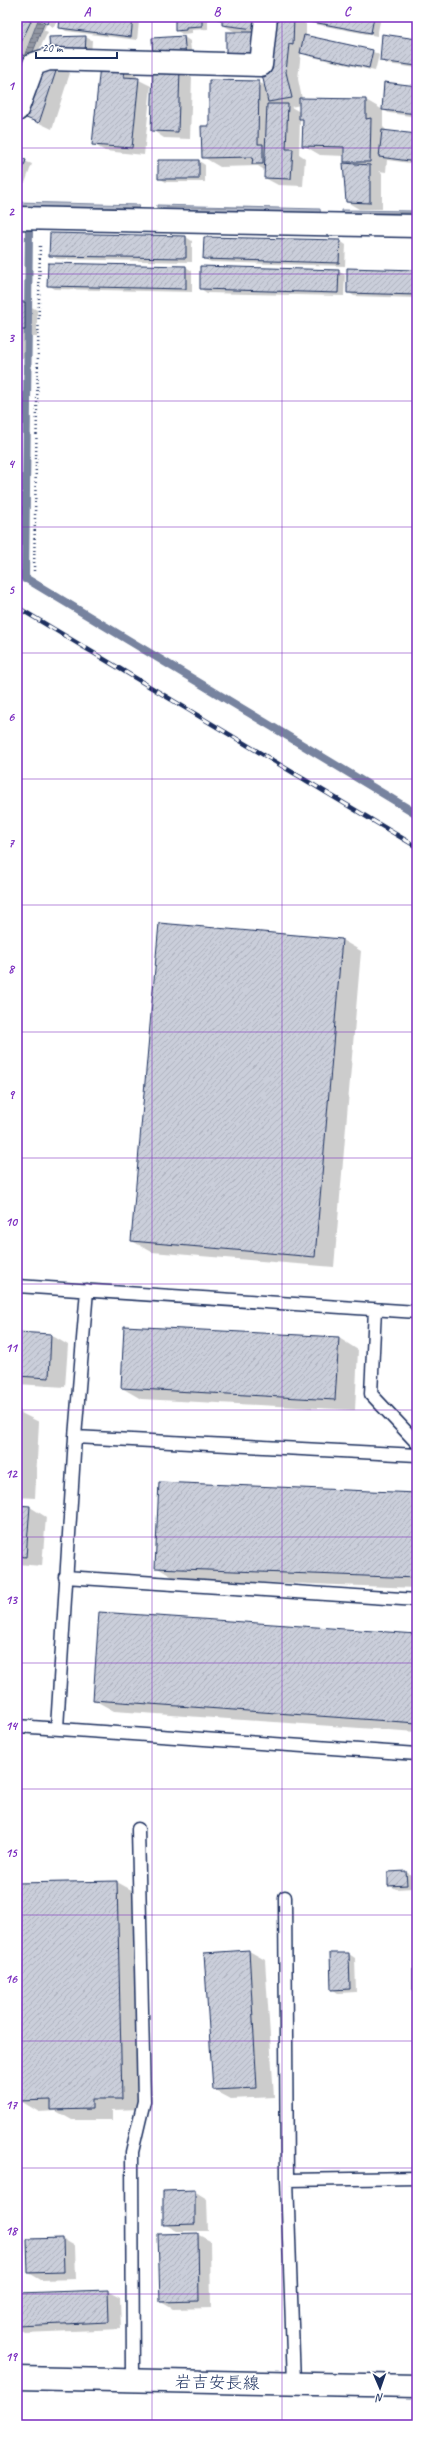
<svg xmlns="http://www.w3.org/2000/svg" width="434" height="2442" font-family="Caveat,'Klee One',sans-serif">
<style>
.water{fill:url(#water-rules);stroke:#77839f}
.shadow{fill:#0003;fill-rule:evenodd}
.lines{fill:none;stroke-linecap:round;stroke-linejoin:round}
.stream{stroke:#77839f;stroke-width:8}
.building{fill:url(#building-hatch);stroke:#1b2f5e}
.lane-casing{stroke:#1b2f5e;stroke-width:15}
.street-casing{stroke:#1b2f5e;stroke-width:25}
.secondary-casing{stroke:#1b2f5e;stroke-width:25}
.path{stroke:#1b2f5e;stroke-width:2.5;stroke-dasharray:1 3;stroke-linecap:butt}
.lane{stroke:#fff;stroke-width:12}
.street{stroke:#fff;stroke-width:22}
.secondary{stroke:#fff;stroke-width:22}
.rail-casing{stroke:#1b2f5e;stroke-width:4.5}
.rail{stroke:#fff;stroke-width:3;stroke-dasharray:9;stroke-linecap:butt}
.grid{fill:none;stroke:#7b2cbf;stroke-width:1;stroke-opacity:0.55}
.labels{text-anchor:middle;stroke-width:3;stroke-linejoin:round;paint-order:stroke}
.street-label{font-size:17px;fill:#1b2f5e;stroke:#fff}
.neatline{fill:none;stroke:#7b2cbf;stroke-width:1.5}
.grid-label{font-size:13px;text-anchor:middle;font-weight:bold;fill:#7b2cbf}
</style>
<defs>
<pattern id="water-rules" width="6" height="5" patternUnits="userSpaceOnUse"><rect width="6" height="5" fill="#b5bbca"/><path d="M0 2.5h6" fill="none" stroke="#9298a7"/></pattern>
<pattern id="building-hatch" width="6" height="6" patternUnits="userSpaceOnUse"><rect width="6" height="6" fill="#caceda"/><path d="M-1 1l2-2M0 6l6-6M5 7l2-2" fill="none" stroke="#adb1be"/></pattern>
</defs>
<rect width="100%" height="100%" fill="#fff"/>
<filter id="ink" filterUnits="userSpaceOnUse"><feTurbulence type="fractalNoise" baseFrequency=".025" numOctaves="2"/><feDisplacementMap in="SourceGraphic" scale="8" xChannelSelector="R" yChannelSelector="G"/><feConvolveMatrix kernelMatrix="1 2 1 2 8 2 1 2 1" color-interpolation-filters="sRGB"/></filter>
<g filter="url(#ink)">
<path class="water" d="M 38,20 L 44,24 L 17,92 L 17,75 Z
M 17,202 L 140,205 L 138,211 L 17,208 Z
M 157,205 L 320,209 L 321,216 L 157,212 Z
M 341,210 L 417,211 L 417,217 L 341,215 Z"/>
<path class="shadow" d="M 17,17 L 60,17 L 53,27 L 47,23 L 44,30 L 48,32 L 33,62 L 17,83 Z
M 61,17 L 133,18 L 139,22 L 137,40 L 66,31 L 60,27 Z
M 173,17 L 213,17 L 213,19 L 208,19 L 208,29 L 192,30 L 192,33 L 182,34 L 176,30 L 176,19 Z
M 218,17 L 294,17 L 306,24 L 306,36 L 372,51 L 379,55 L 375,71 L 308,56 L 301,52 L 298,79 L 302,99 L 366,100 L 383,110 L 383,127 L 387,131 L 417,135 L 417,164 L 387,160 L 386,172 L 379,171 L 382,173 L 382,209 L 359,209 L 347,202 L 351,165 L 345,161 L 345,156 L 320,155 L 303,145 L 304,120 L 300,118 L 299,154 L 305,158 L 303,186 L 278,185 L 265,178 L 266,171 L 258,166 L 220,167 L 203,157 L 210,127 L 258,82 L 266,86 L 263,70 L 237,33 L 223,25 L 223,22 ZM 300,105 L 300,112 L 291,107 Z
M 304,17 L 381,17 L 377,36 L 310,23 L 304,19 Z
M 85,37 L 92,40 L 91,57 L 57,57 Z
M 184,37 L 190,41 L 192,60 L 161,61 Z
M 417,40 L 417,68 L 387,64 L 381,60 Z
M 58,66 L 70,73 L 52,129 L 22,115 Z
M 125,69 L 137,76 L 137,79 L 151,86 L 144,155 L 105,151 L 93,144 Z
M 180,70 L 192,77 L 190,139 L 164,138 L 152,130 Z
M 417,87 L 417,117 L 389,113 L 383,110 Z
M 17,158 L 32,164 L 25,183 L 17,181 Z
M 199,161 L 205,165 L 205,182 L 166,182 L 159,178 Z
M 186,237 L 192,241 L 192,262 L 57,259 L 50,255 Z
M 340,241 L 346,245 L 345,266 L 211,262 L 204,259 Z
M 49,264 L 186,267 L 192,271 L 192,292 L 55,289 L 48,285 Z
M 338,271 L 345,275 L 344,296 L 207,293 L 201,289 Z
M 417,271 L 417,298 L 354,296 L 348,292 Z
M 17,303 L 25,303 L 37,310 L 37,337 L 29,337 L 29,358 L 17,358 Z
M 342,940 L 361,951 L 334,1267 L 152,1252 L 132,1241 Z
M 17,1333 L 51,1335 L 68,1345 L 65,1387 L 17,1384 Z
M 339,1338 L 358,1350 L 355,1410 L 141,1399 L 122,1388 Z
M 17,1411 L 39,1422 L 35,1498 L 17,1497 Z
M 417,1494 L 417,1588 L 176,1579 L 156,1567 Z
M 17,1506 L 30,1507 L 46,1517 L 42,1566 L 17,1564 Z
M 417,1635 L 417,1732 L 114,1711 L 94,1700 Z
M 406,1872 L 413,1876 L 413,1888 L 396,1889 L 389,1885 L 389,1873 Z
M 117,1882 L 137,1893 L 141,2109 L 112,2110 L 112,2120 L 72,2120 L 56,2111 L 39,2112 L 19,2100 L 17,1884 Z
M 249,1951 L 265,1960 L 274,2097 L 231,2099 L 214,2090 Z
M 331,1954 L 349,1954 L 355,1958 L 356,1992 L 338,1993 L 332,1989 Z
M 194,2191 L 207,2199 L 208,2231 L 177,2231 L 164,2224 Z
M 197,2234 L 210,2241 L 211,2308 L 173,2309 L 161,2302 Z
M 63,2239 L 75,2246 L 76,2279 L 41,2280 L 29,2273 Z
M 107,2291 L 120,2298 L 121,2329 L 24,2333 L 17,2328 L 17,2294 Z"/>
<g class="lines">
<path class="stream" d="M 17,573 L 417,814
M 25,579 L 29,230"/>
</g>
<path class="building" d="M 17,17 L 29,17 L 28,20 L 31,21 L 17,51 Z
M 37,17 L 51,17 L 47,24 Z
M 60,17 L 133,17 L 131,37 L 59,28 Z
M 175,17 L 202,17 L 202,26 L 186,27 L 186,30 L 175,31 Z
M 217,17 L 263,17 L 262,30 L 222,25 L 222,20 L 217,19 Z
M 270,17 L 294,17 L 293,45 L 289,44 L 286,72 L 292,98 L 268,102 L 261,69 Z
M 303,17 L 374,17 L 371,33 L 302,20 Z
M 226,32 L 258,32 L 258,60 L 226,60 Z
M 382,34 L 417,39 L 417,66 L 380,61 Z
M 304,35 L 373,50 L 369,68 L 300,53 Z
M 86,36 L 85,54 L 50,54 L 49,37 Z
M 184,36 L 186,57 L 153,58 L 152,38 Z
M 17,51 L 23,55 L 17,67 Z
M 58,65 L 39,123 L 21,116 L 41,66 Z
M 100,65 L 125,68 L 124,77 L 139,78 L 132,148 L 92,145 Z
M 153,68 L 180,69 L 178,132 L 151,131 Z
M 209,80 L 259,81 L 258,144 L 263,144 L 263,164 L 252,164 L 253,157 L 202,158 L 201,126 L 209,126 Z
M 384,82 L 417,86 L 417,114 L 382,110 Z
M 299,98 L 366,99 L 366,119 L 371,118 L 370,162 L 344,162 L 344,147 L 302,146 L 303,119 L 299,119 Z
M 267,104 L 288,104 L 286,149 L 293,149 L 291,179 L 264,178 Z
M 382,130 L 417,134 L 417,162 L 379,157 Z
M 17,156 L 26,160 L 19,181 L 17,180 Z
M 158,160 L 199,160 L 199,179 L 158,179 Z
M 343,163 L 370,165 L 370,203 L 346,202 Z
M 50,233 L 186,236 L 186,258 L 49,256 Z
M 204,237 L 340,240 L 339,263 L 203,259 Z
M 48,263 L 186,266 L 186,289 L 47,286 Z
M 200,266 L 339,270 L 338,293 L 200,289 Z
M 347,268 L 417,270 L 417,295 L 347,293 Z
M 17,302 L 25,302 L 25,330 L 17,330 Z
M 159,923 L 342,939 L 315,1257 L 131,1241 Z
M 124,1326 L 339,1337 L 335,1400 L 121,1388 Z
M 17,1332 L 51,1334 L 49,1378 L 17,1376 Z
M 17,1410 L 19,1410 L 17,1453 Z
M 159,1482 L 417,1493 L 417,1578 L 155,1568 Z
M 17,1505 L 30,1506 L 26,1557 L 17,1556 Z
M 99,1612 L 417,1634 L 417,1723 L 93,1700 Z
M 406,1871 L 407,1885 L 388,1886 L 388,1872 Z
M 117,1881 L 122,2099 L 92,2099 L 92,2109 L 51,2110 L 51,2100 L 18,2101 L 17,1883 Z
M 249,1950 L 257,2088 L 213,2090 L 204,1953 Z
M 330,1953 L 349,1953 L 350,1989 L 331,1990 Z
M 413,1969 L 417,1969 L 417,1990 L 413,1990 Z
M 195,2190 L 195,2224 L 163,2225 L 163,2191 Z
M 198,2233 L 199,2301 L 160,2302 L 158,2234 Z
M 63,2238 L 64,2272 L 28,2273 L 27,2239 Z
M 108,2290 L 109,2322 L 17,2326 L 17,2293 Z"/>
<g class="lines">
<defs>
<path id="lane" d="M 17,1286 L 417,1312
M 375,1309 L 371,1394 L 417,1443
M 75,1437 L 417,1455
M 65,1577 L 417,1600
M 17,1726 L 417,1754
M 57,1728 L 75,1437 L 87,1290
M 285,1897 L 287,2180 L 294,2383
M 287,2180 L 417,2178
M 133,2380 L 132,2152 L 144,2101 L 138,1829"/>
<path id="street" d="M 17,110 L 34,64 L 49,59 L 261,65 L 266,17
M 17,218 L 417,226"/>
<path id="secondary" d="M 17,2378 L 417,2386"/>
</defs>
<use href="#lane" class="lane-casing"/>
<use href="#street" class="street-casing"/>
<use href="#secondary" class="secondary-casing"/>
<path class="path" d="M 34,571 L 40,243"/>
<use href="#lane" class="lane"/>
<use href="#street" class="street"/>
<use href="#secondary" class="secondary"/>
<defs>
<path id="rail" d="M 17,607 L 417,847"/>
</defs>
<use href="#rail" class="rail-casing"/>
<use href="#rail" class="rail"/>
</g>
</g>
<path class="grid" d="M 152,17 L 152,2425M 282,17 L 282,2425M 17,148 L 417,148M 17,274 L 417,274M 17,401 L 417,401M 17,527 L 417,527M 17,653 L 417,653M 17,779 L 417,779M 17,905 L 417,905M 17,1032 L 417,1032M 17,1158 L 417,1158M 17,1284 L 417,1284M 17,1410 L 417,1410M 17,1537 L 417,1537M 17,1663 L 417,1663M 17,1789 L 417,1789M 17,1915 L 417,1915M 17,2041 L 417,2041M 17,2168 L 417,2168M 17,2294 L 417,2294"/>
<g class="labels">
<g class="street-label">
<text transform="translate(217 2382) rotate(1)" y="6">岩吉安長線</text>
</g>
</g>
<rect width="434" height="2442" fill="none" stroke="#fff" stroke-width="44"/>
<g transform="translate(380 2388) rotate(178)" stroke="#ffffff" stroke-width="3" paint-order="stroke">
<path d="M0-3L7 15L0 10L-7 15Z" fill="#1b2f5e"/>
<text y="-6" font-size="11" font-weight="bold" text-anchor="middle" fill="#1b2f5e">N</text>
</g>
<path d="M36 52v6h81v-6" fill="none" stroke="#1b2f5e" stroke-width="2"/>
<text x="42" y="52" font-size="12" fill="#1b2f5e" stroke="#ffffff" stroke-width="3" paint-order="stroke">20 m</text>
<rect x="22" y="22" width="390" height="2398" class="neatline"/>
<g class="grid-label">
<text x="87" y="16">A</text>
<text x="217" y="16">B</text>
<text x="347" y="16">C</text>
<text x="11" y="90">1</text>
<text x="11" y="216">2</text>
<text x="11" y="342">3</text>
<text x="11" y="468">4</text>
<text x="11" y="594">5</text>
<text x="11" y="721">6</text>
<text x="11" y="847">7</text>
<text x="11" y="973">8</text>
<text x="11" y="1099">9</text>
<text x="11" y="1226">10</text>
<text x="11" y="1352">11</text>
<text x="11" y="1478">12</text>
<text x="11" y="1604">13</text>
<text x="11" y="1730">14</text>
<text x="11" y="1857">15</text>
<text x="11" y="1983">16</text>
<text x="11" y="2109">17</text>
<text x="11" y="2235">18</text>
<text x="11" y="2361">19</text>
</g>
</svg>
